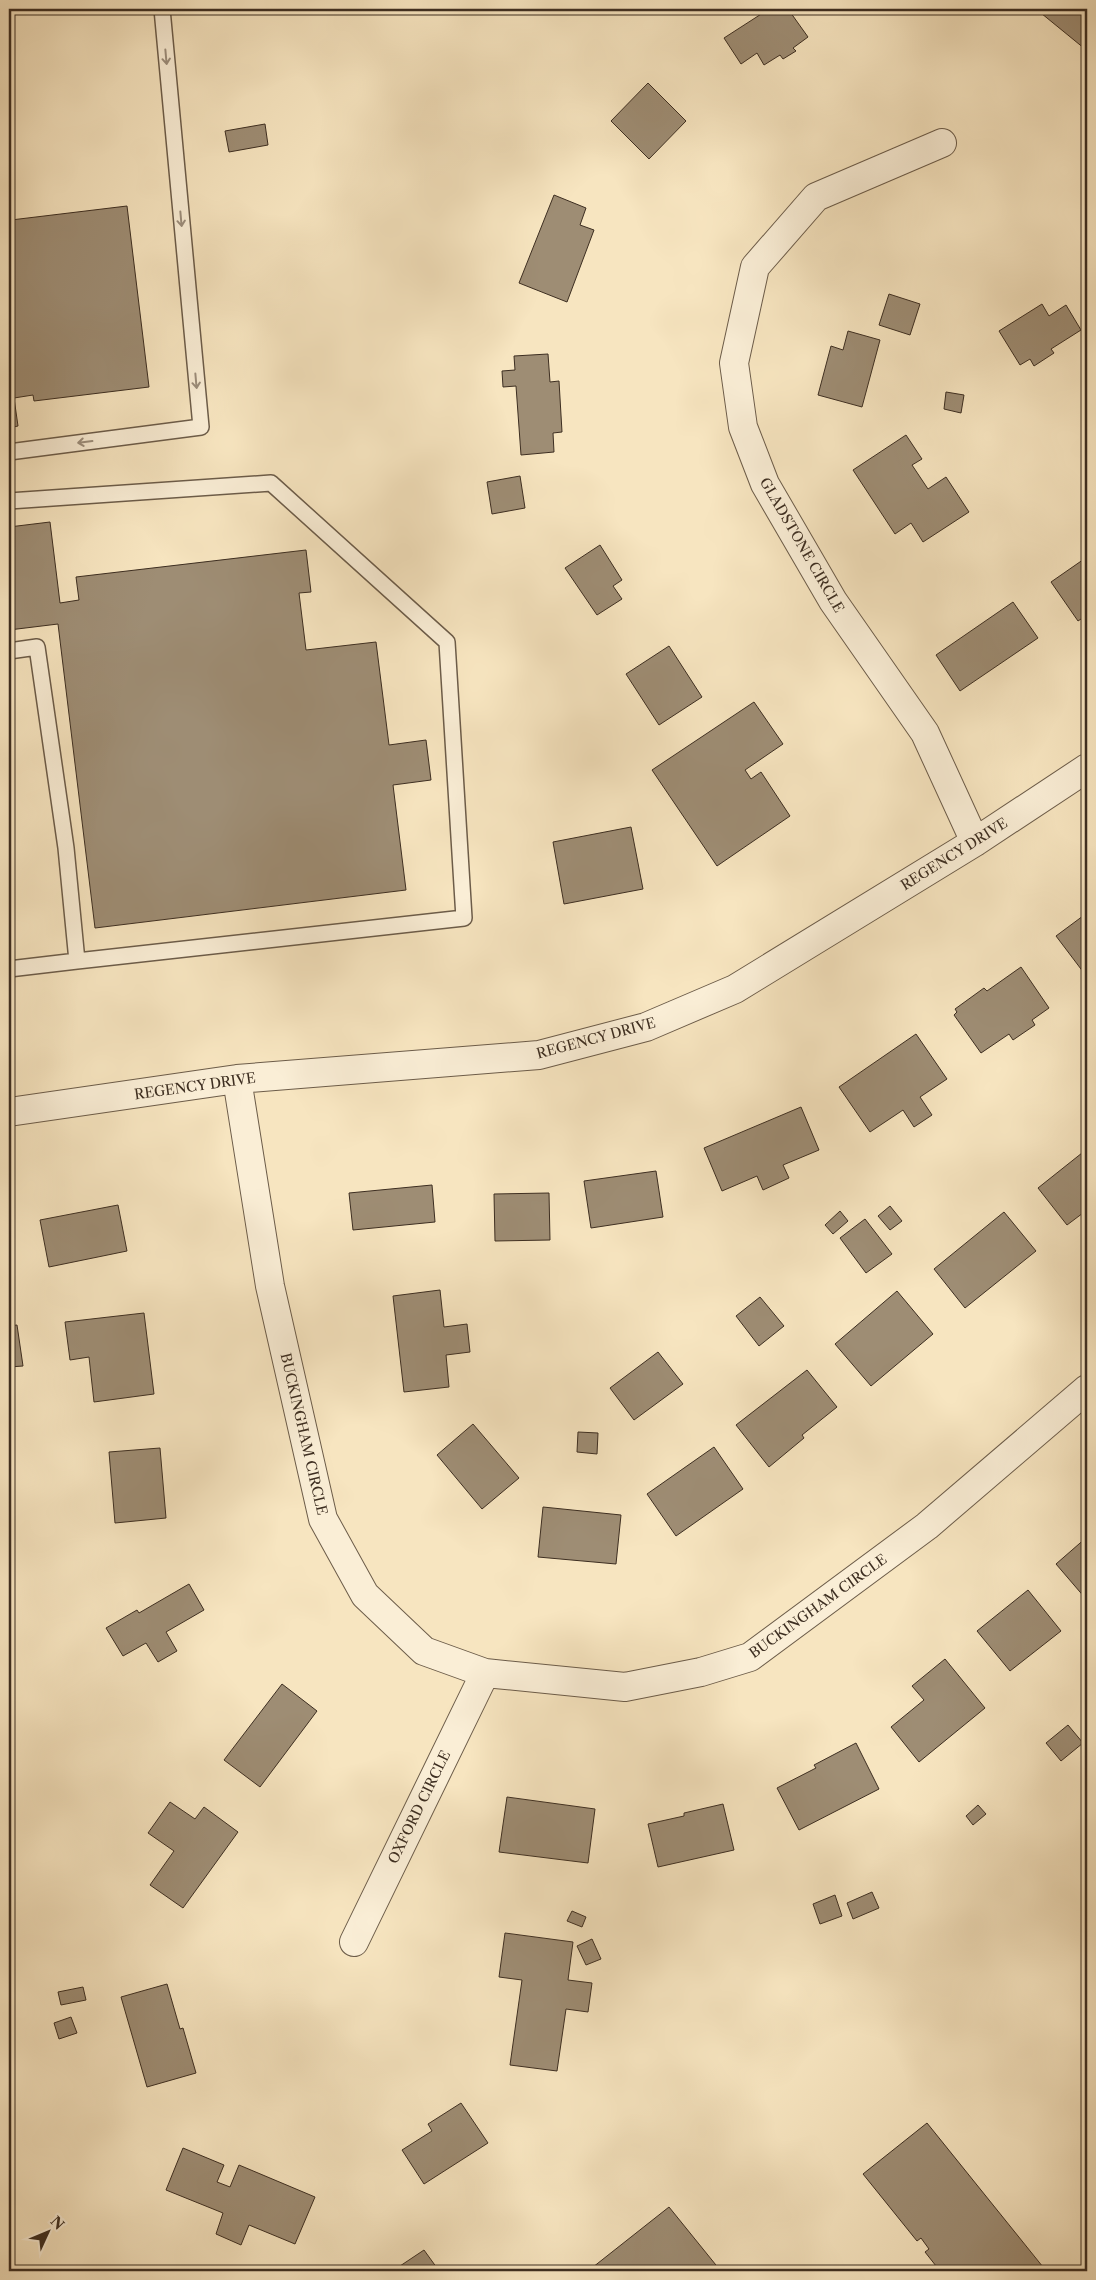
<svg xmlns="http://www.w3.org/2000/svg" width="1096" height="2280" font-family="'Libre Caslon Text',serif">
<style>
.building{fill:#9e8d74;stroke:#3d2e21}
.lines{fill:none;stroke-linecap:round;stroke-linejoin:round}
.service-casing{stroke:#6c5c49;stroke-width:18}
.minor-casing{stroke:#6c5c49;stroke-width:30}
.service{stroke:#faeed6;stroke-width:15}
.minor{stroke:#faeed6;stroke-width:28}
.oneway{stroke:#9c8e7c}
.labels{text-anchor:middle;stroke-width:5;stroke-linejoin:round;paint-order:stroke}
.street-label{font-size:14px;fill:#3d2e21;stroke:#faeed6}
</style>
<rect width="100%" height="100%" fill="#f7e5c0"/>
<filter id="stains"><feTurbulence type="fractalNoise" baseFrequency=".004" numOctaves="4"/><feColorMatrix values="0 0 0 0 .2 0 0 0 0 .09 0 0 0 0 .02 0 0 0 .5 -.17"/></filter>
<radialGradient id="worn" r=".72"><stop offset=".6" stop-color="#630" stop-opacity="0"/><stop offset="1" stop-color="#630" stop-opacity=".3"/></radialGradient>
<path class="building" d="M 769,9 L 788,9 L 808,37 L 793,48 L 796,51 L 783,59 L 780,55 L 764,65 L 757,53 L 741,64 L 724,38 Z
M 1036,9 L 1087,9 L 1087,47 L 1085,49 Z
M 648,83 L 686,121 L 649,159 L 611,121 Z
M 265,124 L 268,145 L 229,152 L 225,131 Z
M 554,195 L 586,208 L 580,225 L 594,230 L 567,302 L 519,283 Z
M 127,206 L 149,387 L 34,401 L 33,395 L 14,398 L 18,426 L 9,428 L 9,230 L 11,229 L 11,220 Z
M 889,294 L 920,304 L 910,335 L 879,325 Z
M 1042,304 L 1049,316 L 1066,305 L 1081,330 L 1051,349 L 1054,353 L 1034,366 L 1030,359 L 1020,365 L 999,331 Z
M 848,331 L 880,340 L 862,407 L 818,395 L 831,346 L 843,350 Z
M 548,354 L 550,382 L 559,381 L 562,432 L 553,433 L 554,452 L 521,455 L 516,386 L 503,387 L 502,371 L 515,370 L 514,356 Z
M 946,392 L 964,395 L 961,413 L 944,409 Z
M 906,435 L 922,459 L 912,465 L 928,489 L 946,477 L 969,512 L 923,542 L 911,523 L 895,534 L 853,470 Z
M 520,476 L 525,508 L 492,514 L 487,482 Z
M 50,522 L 60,603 L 79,600 L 76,577 L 306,550 L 311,592 L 299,593 L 306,650 L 376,642 L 389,745 L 426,740 L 431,780 L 393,785 L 406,890 L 95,928 L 58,624 L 9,630 L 9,527 Z
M 600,545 L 622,580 L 613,586 L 622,599 L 597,615 L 565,568 Z
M 1087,557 L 1087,615 L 1078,621 L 1051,582 Z
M 1013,602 L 1038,638 L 960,691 L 936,655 Z
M 669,646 L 702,697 L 659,725 L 626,674 Z
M 754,702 L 783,744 L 745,770 L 751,779 L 761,772 L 790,816 L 717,866 L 652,770 Z
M 631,827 L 643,889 L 564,904 L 553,842 Z
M 1087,913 L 1087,977 L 1056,936 Z
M 1021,967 L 1049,1008 L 1032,1020 L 1035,1025 L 1013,1040 L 1009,1034 L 981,1053 L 954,1015 L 957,1012 L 955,1009 L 984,988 L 987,991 Z
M 916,1034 L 947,1079 L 920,1097 L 932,1115 L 914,1127 L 903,1110 L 870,1132 L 839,1087 Z
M 801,1107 L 819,1150 L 783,1165 L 789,1178 L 763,1190 L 757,1176 L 722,1191 L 704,1148 Z
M 1087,1149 L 1087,1210 L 1067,1225 L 1038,1188 Z
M 656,1171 L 663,1217 L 591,1228 L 584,1181 Z
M 432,1185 L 435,1222 L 353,1230 L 349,1193 Z
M 549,1193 L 550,1240 L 495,1241 L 494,1194 Z
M 118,1205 L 127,1251 L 49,1267 L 40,1220 Z
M 890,1206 L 902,1221 L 890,1230 L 878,1216 Z
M 840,1211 L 848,1221 L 833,1234 L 825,1225 Z
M 1004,1212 L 1036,1251 L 965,1308 L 934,1269 Z
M 865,1219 L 892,1254 L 866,1273 L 840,1238 Z
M 440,1290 L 444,1327 L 467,1324 L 470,1352 L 446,1355 L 449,1387 L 404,1392 L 393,1296 Z
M 897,1291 L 933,1334 L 871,1386 L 835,1344 Z
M 760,1297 L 784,1326 L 759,1346 L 736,1316 Z
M 144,1313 L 154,1394 L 94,1402 L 89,1357 L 70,1360 L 65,1322 Z
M 17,1325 L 23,1366 L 9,1367 L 9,1326 Z
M 658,1352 L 683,1384 L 634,1420 L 610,1388 Z
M 807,1370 L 837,1407 L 802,1435 L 804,1438 L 769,1467 L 736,1425 Z
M 473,1424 L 519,1478 L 482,1509 L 437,1455 Z
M 578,1432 L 598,1433 L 597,1454 L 577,1452 Z
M 714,1447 L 743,1489 L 676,1536 L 647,1494 Z
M 160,1448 L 166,1518 L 115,1523 L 109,1452 Z
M 543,1507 L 621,1515 L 616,1564 L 538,1557 Z
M 1087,1537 L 1087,1598 L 1086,1599 L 1056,1564 Z
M 189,1584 L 204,1610 L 166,1632 L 177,1651 L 158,1662 L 146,1643 L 123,1656 L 106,1628 L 137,1610 L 139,1613 Z
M 1028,1590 L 1061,1631 L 1010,1671 L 977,1631 Z
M 945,1659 L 985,1708 L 919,1762 L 891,1727 L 924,1700 L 912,1686 Z
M 282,1684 L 317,1711 L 260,1787 L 224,1760 Z
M 1068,1725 L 1083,1743 L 1061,1761 L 1046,1743 Z
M 856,1743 L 879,1789 L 799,1830 L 777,1788 L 816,1768 L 814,1765 Z
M 507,1797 L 595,1809 L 588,1863 L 499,1852 Z
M 170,1802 L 195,1819 L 204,1807 L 238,1832 L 183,1908 L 150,1885 L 174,1851 L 148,1833 Z
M 723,1804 L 734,1850 L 658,1867 L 648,1824 L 684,1816 L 684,1813 Z
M 978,1805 L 986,1814 L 973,1825 L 966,1816 Z
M 872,1892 L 879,1908 L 853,1919 L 847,1903 Z
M 835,1895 L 842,1916 L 820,1924 L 813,1904 Z
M 572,1911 L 586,1917 L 582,1927 L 567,1921 Z
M 505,1933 L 573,1942 L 568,1980 L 592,1983 L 588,2012 L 566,2009 L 557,2071 L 510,2065 L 522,1980 L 499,1977 Z
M 592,1939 L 601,1959 L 586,1965 L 577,1946 Z
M 167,1984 L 180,2029 L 183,2028 L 196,2073 L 147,2087 L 121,1997 Z
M 83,1987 L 86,2000 L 61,2005 L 58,1992 Z
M 71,2017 L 77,2033 L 59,2039 L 54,2023 Z
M 461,2103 L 488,2143 L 424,2184 L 402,2150 L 432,2131 L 428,2124 Z
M 927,2123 L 1043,2267 L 1038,2271 L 940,2271 L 925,2252 L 929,2249 L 921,2238 L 917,2241 L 863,2174 Z
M 183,2148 L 224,2165 L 217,2182 L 230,2187 L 239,2165 L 315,2197 L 295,2244 L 249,2225 L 241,2245 L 216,2234 L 223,2213 L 166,2190 Z
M 669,2207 L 720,2270 L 588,2271 Z
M 424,2250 L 437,2268 L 433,2271 L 404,2271 L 400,2266 Z"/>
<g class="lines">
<defs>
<path id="service" d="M 9,452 L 201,427 L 162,9
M 9,501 L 271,483 L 447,642 L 464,918 L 77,961 L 66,848 L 37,647 L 9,651
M 9,969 L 77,961"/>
<path id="minor" d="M 942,143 L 816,197 L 755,267 L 734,363 L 743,427 L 765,484 L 833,601 L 925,733 L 975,842
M 237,1079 L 270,1286 L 323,1519 L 365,1595 L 424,1651 L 485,1673 L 625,1687 L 701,1672 L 750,1657 L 927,1526 L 1087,1389
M 9,1112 L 237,1079 L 539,1055 L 646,1027 L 735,989 L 975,842 L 1087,768
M 354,1942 L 485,1673"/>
</defs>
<use href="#service" class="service-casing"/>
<use href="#minor" class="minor-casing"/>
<use href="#service" class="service"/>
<use href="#minor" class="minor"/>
</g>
<defs><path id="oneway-shaft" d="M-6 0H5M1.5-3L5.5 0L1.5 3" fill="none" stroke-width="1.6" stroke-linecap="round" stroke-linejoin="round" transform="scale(1.25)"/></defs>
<g class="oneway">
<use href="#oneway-shaft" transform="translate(166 57) rotate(85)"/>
<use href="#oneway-shaft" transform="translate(181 219) rotate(85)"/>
<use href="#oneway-shaft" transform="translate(196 381) rotate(85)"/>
<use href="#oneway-shaft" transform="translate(85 442) rotate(173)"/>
</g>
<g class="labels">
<g class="street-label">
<text transform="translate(802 545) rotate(60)" y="5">GLADSTONE CIRCLE</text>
<text transform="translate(954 854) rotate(-32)" y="5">REGENCY DRIVE</text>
<text transform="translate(596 1038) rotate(-15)" y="5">REGENCY DRIVE</text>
<text transform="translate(195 1086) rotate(-8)" y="5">REGENCY DRIVE</text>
<text transform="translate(304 1434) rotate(77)" y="5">BUCKINGHAM CIRCLE</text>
<text transform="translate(818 1606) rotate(-36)" y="5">BUCKINGHAM CIRCLE</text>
<text transform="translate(419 1807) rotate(-64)" y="5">OXFORD CIRCLE</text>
</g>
</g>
<rect width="1096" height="2280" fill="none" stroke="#f7e5c0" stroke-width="30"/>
<rect x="10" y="10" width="1076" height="2260" fill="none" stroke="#3d2e21" stroke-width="2.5"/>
<rect x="15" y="15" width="1066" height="2250" fill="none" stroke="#3d2e21"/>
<g transform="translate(48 2232) rotate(46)" stroke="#faeed6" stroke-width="4" paint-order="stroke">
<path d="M0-4L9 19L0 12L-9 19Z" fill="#3d2e21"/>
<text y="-8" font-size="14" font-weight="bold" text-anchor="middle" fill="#3d2e21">N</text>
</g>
<rect width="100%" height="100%" filter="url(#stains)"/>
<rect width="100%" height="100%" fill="url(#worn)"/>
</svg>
